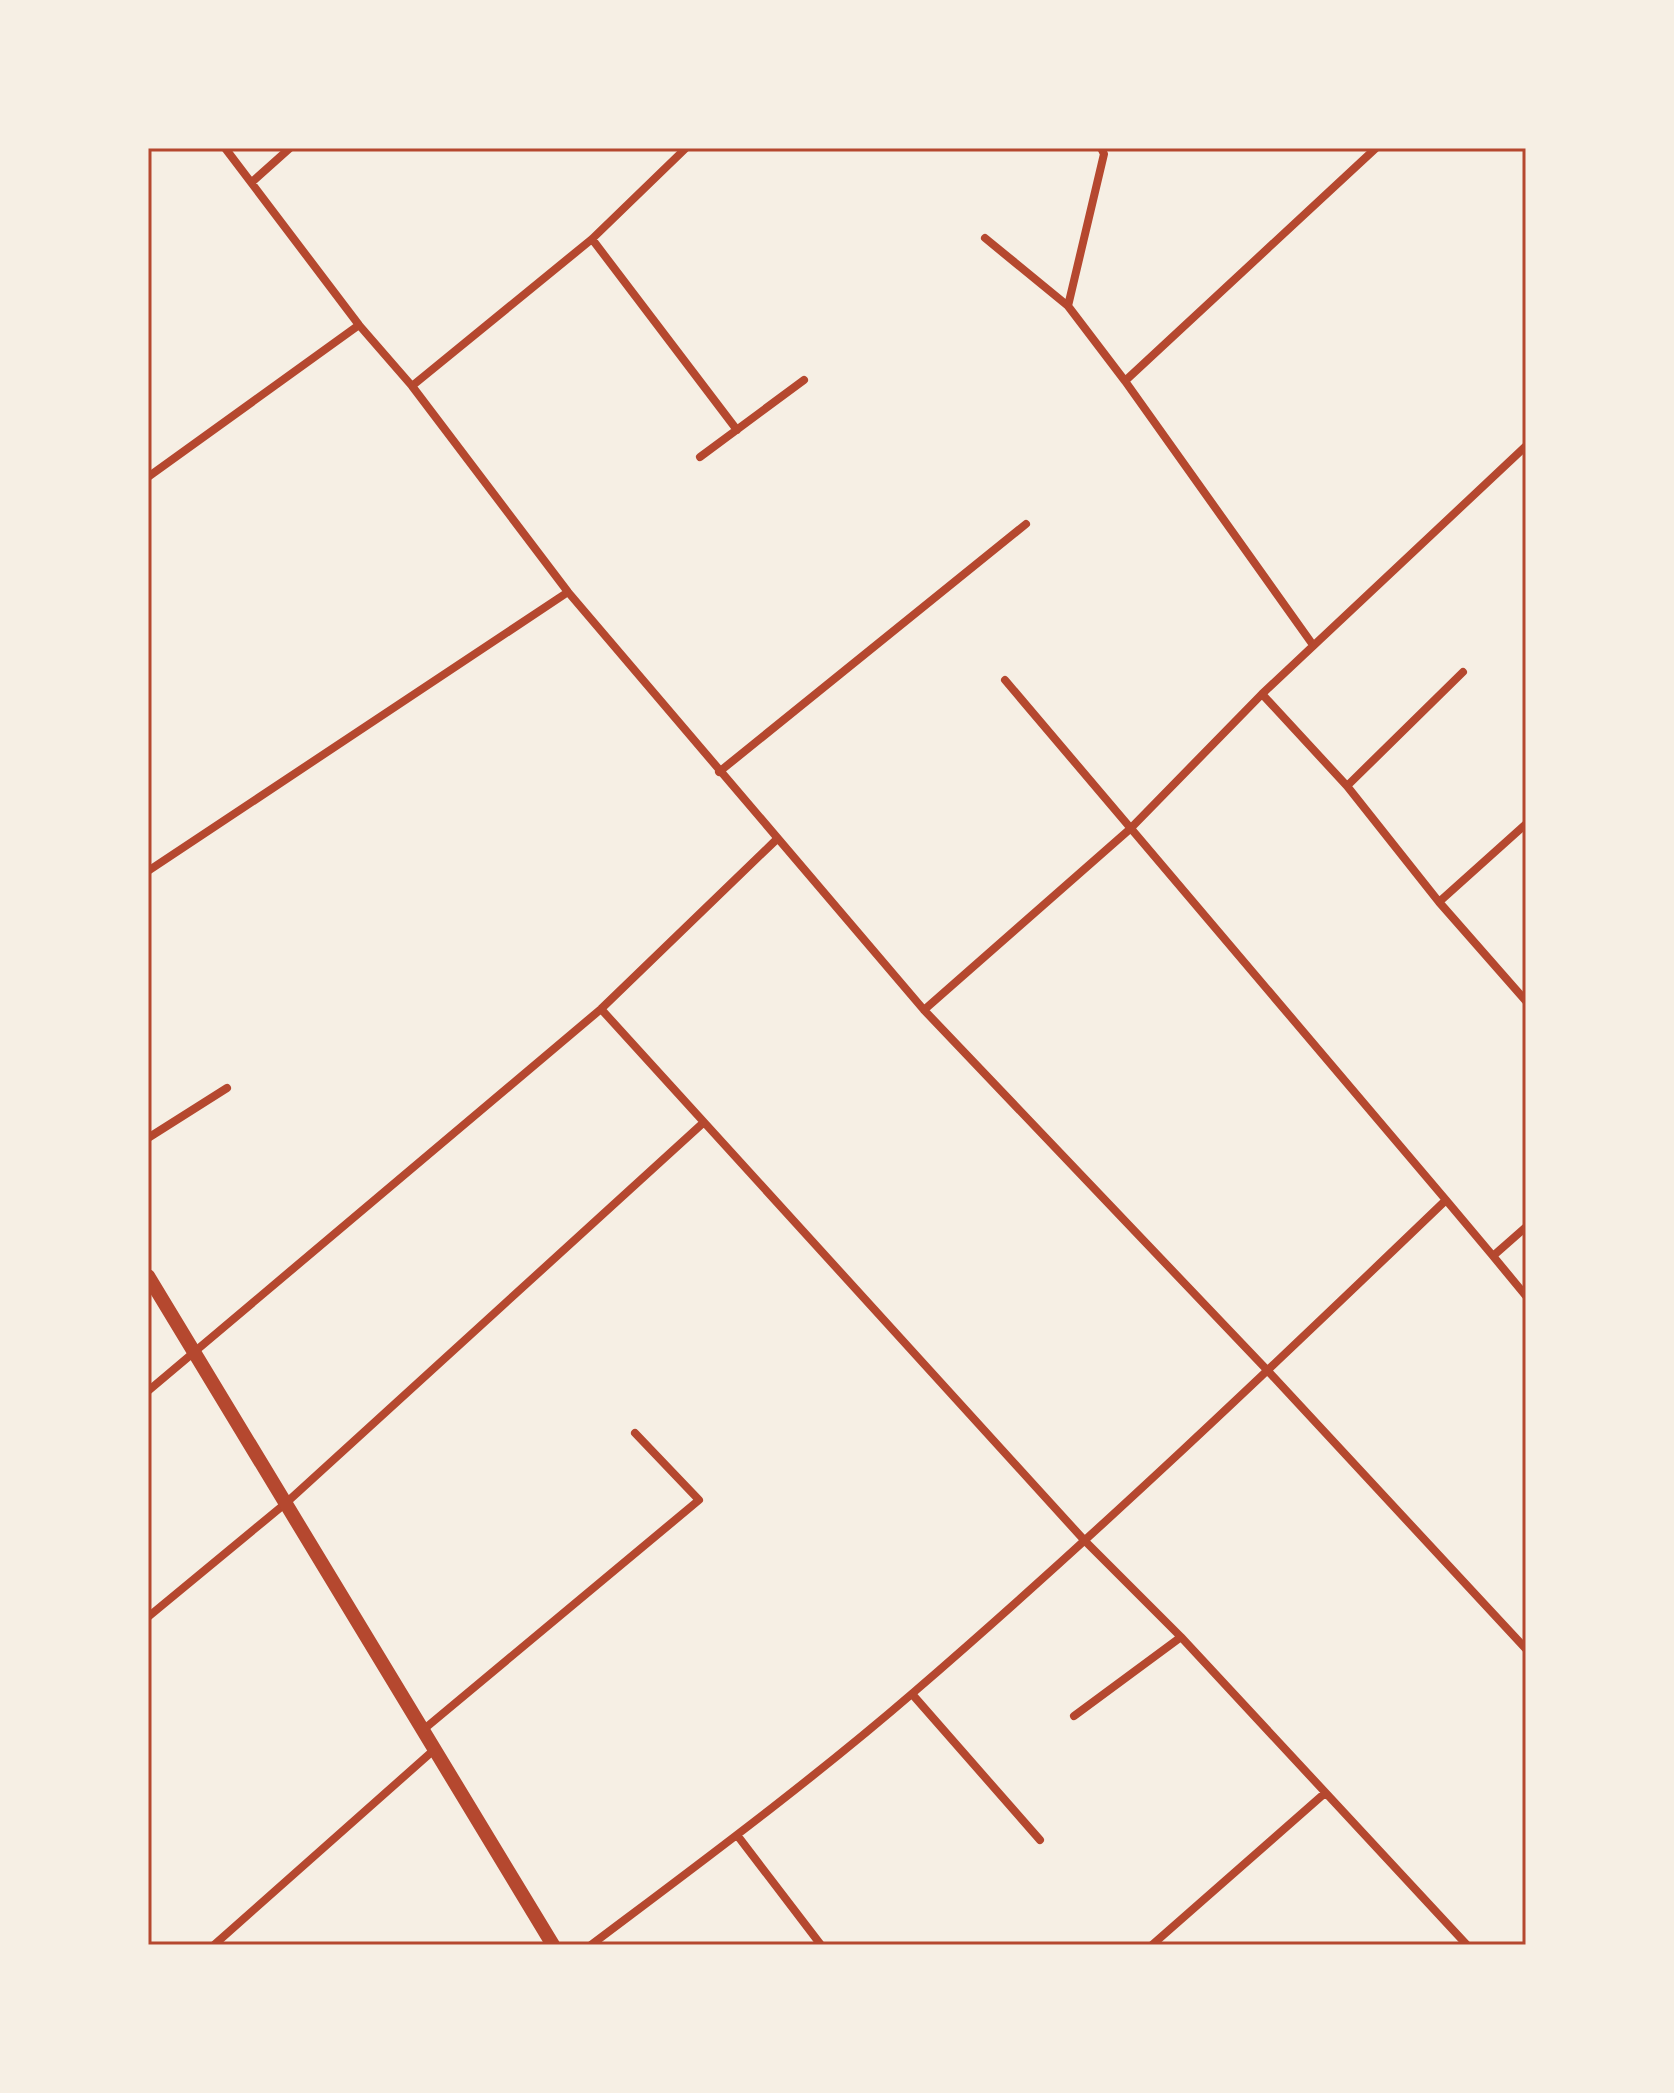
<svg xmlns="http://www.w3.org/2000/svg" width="1674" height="2093" font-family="Mulish,sans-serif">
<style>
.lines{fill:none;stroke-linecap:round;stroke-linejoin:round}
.minor{stroke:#b5482f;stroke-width:8}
.tertiary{stroke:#b5482f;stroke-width:14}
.neatline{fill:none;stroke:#b5482f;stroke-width:3}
</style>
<rect width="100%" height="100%" fill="#f6efe4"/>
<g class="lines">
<path class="minor" d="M 225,148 L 359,325 L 412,386 L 568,592 L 924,1010 L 1268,1371 L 1526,1649
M 1101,148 L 1104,154 L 1068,306 L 1125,381 L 1313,645
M 252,182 L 290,148
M 985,238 L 1068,306
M 592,239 L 737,430
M 1125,381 L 1376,148
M 412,386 L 592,239 L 686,148
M 700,457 L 804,380
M 148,477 L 359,325
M 1005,680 L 1446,1200
M 1262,694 L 1347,786 L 1439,902 L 1526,1001
M 719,772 L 1026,524
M 1347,786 L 1463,672
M 148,871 L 568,592
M 1439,902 L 1526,824
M 601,1009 L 1085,1541 L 1181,1637 L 1467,1945
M 924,1010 L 1130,829 L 1262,694 L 1526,446
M 148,1138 L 227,1088
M 1493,1256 L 1526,1296
M 148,1391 L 601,1009 L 777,839
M 148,1617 L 286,1503 L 703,1123
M 912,1694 L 1040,1840
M 1074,1716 L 1181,1637
M 423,1730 L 699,1500 L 635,1433
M 737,1835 L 821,1945
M 214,1945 L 435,1749
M 591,1945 C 700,1863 811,1781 914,1692 C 1097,1534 1272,1367 1446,1200 L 1493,1256 L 1526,1227
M 1152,1945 L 1325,1793"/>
<path class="tertiary" d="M 148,1276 L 553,1945"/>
</g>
<rect width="1674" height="2093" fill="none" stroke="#f6efe4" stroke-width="300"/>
<rect x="150" y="150" width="1374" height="1793" class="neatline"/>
</svg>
